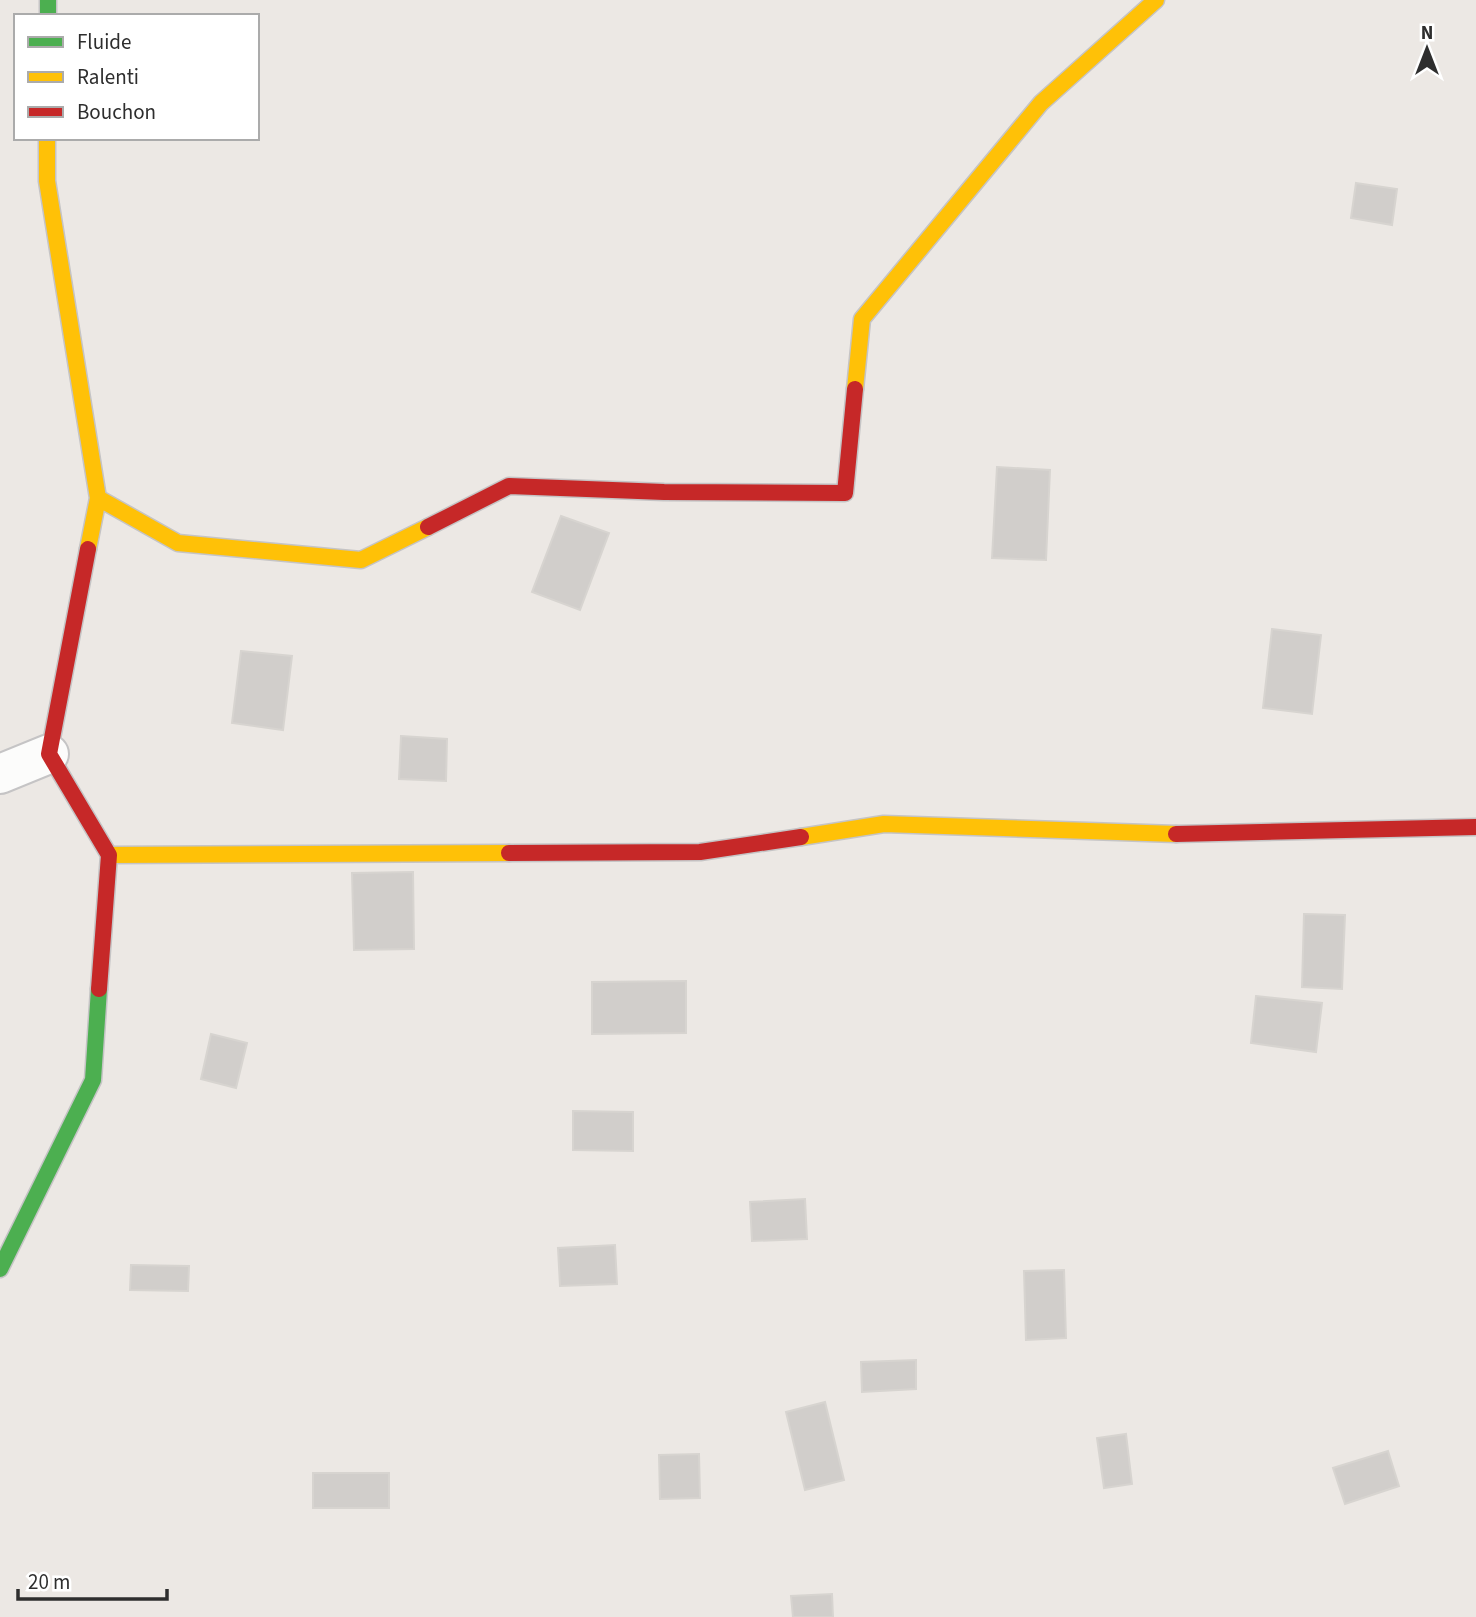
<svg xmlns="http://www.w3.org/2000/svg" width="1476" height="1617" font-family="'Source Sans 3',sans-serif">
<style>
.building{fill:#d1cecb;stroke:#d7d4d0;stroke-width:2}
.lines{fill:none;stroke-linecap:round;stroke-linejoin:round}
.street-casing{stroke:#c5c4c5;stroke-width:42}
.fast-casing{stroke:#c5c4c5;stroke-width:19}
.slow-casing{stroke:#c5c4c5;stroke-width:19}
.jam-casing{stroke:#c5c4c5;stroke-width:19}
.street{stroke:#fcfcfb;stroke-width:38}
.fast{stroke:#4caf50;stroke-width:16}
.slow{stroke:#ffc107;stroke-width:16}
.jam{stroke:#c62828;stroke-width:16}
</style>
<rect width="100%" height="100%" fill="#ece8e4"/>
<path class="building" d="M 1356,183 L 1397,189 L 1392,225 L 1351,218 Z
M 997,467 L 1050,470 L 1046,560 L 992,558 Z
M 561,516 L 609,533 L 580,610 L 532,592 Z
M 1272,629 L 1321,635 L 1312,714 L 1263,708 Z
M 241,651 L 292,656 L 283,730 L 232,723 Z
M 401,736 L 447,739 L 446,781 L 399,779 Z
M 413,872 L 414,949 L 354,950 L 352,873 Z
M 1304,914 L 1345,915 L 1342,989 L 1302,987 Z
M 686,981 L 686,1033 L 592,1034 L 592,982 Z
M 1256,996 L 1322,1003 L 1316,1052 L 1251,1043 Z
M 211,1034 L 247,1043 L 236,1088 L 201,1079 Z
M 573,1111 L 633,1112 L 633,1151 L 573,1150 Z
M 805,1199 L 807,1239 L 752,1241 L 750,1202 Z
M 615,1245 L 617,1284 L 560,1286 L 558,1248 Z
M 131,1265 L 189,1266 L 188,1291 L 130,1290 Z
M 1064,1270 L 1066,1338 L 1026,1340 L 1024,1271 Z
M 916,1360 L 916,1389 L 862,1392 L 861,1362 Z
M 825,1402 L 844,1480 L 805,1490 L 786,1412 Z
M 1126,1434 L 1132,1484 L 1104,1488 L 1097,1438 Z
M 1388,1451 L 1399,1486 L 1345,1504 L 1333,1468 Z
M 699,1454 L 700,1498 L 660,1499 L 659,1455 Z
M 313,1473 L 389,1473 L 389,1508 L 313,1508 Z
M 832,1594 L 833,1617 L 793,1617 L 791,1596 Z"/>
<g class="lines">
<defs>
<path id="street" d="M 0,774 L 49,754"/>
<path id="fast" d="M 48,0 L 48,16
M 0,1269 L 93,1080 L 99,989"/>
<path id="slow" d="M 47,138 L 47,181 L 98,498 L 88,549
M 855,389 L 862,319 L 1041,103 L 1156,0
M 98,498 L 178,543 L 361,560 L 428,527
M 801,837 L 884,824 L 1176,834
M 109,855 L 509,853"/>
<path id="jam" d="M 428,527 L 509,486 L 664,492 L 845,493 L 855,389
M 88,549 L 49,754 L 109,855 L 99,989
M 1176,834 L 1476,827
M 509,853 L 700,852 L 801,837"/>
</defs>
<use href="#street" class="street-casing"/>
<use href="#fast" class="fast-casing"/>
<use href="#slow" class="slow-casing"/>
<use href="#jam" class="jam-casing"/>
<use href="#street" class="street"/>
<use href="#fast" class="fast"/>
<use href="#slow" class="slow"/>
<use href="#jam" class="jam"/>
</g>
<rect x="14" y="14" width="245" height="126" fill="#ffffff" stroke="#ababab" stroke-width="2"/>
<rect x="28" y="37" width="35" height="10" fill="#4caf50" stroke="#ababab" stroke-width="2"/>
<text x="77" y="49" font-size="21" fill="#2e2e2e">Fluide</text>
<rect x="28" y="72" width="35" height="10" fill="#ffc107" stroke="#ababab" stroke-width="2"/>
<text x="77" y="84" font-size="21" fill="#2e2e2e">Ralenti</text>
<rect x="28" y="107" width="35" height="10" fill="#c62828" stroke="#ababab" stroke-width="2"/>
<text x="77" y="119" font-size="21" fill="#2e2e2e">Bouchon</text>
<g transform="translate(1427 49)" stroke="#ffffff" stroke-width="5" paint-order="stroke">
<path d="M0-5L12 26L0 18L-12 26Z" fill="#2e2e2e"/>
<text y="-10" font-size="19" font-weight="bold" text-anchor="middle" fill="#2e2e2e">N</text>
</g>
<path d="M18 1589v10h149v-10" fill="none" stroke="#2e2e2e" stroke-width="3.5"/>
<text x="28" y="1589" font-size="21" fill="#2e2e2e" stroke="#ffffff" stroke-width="5" paint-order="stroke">20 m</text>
</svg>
